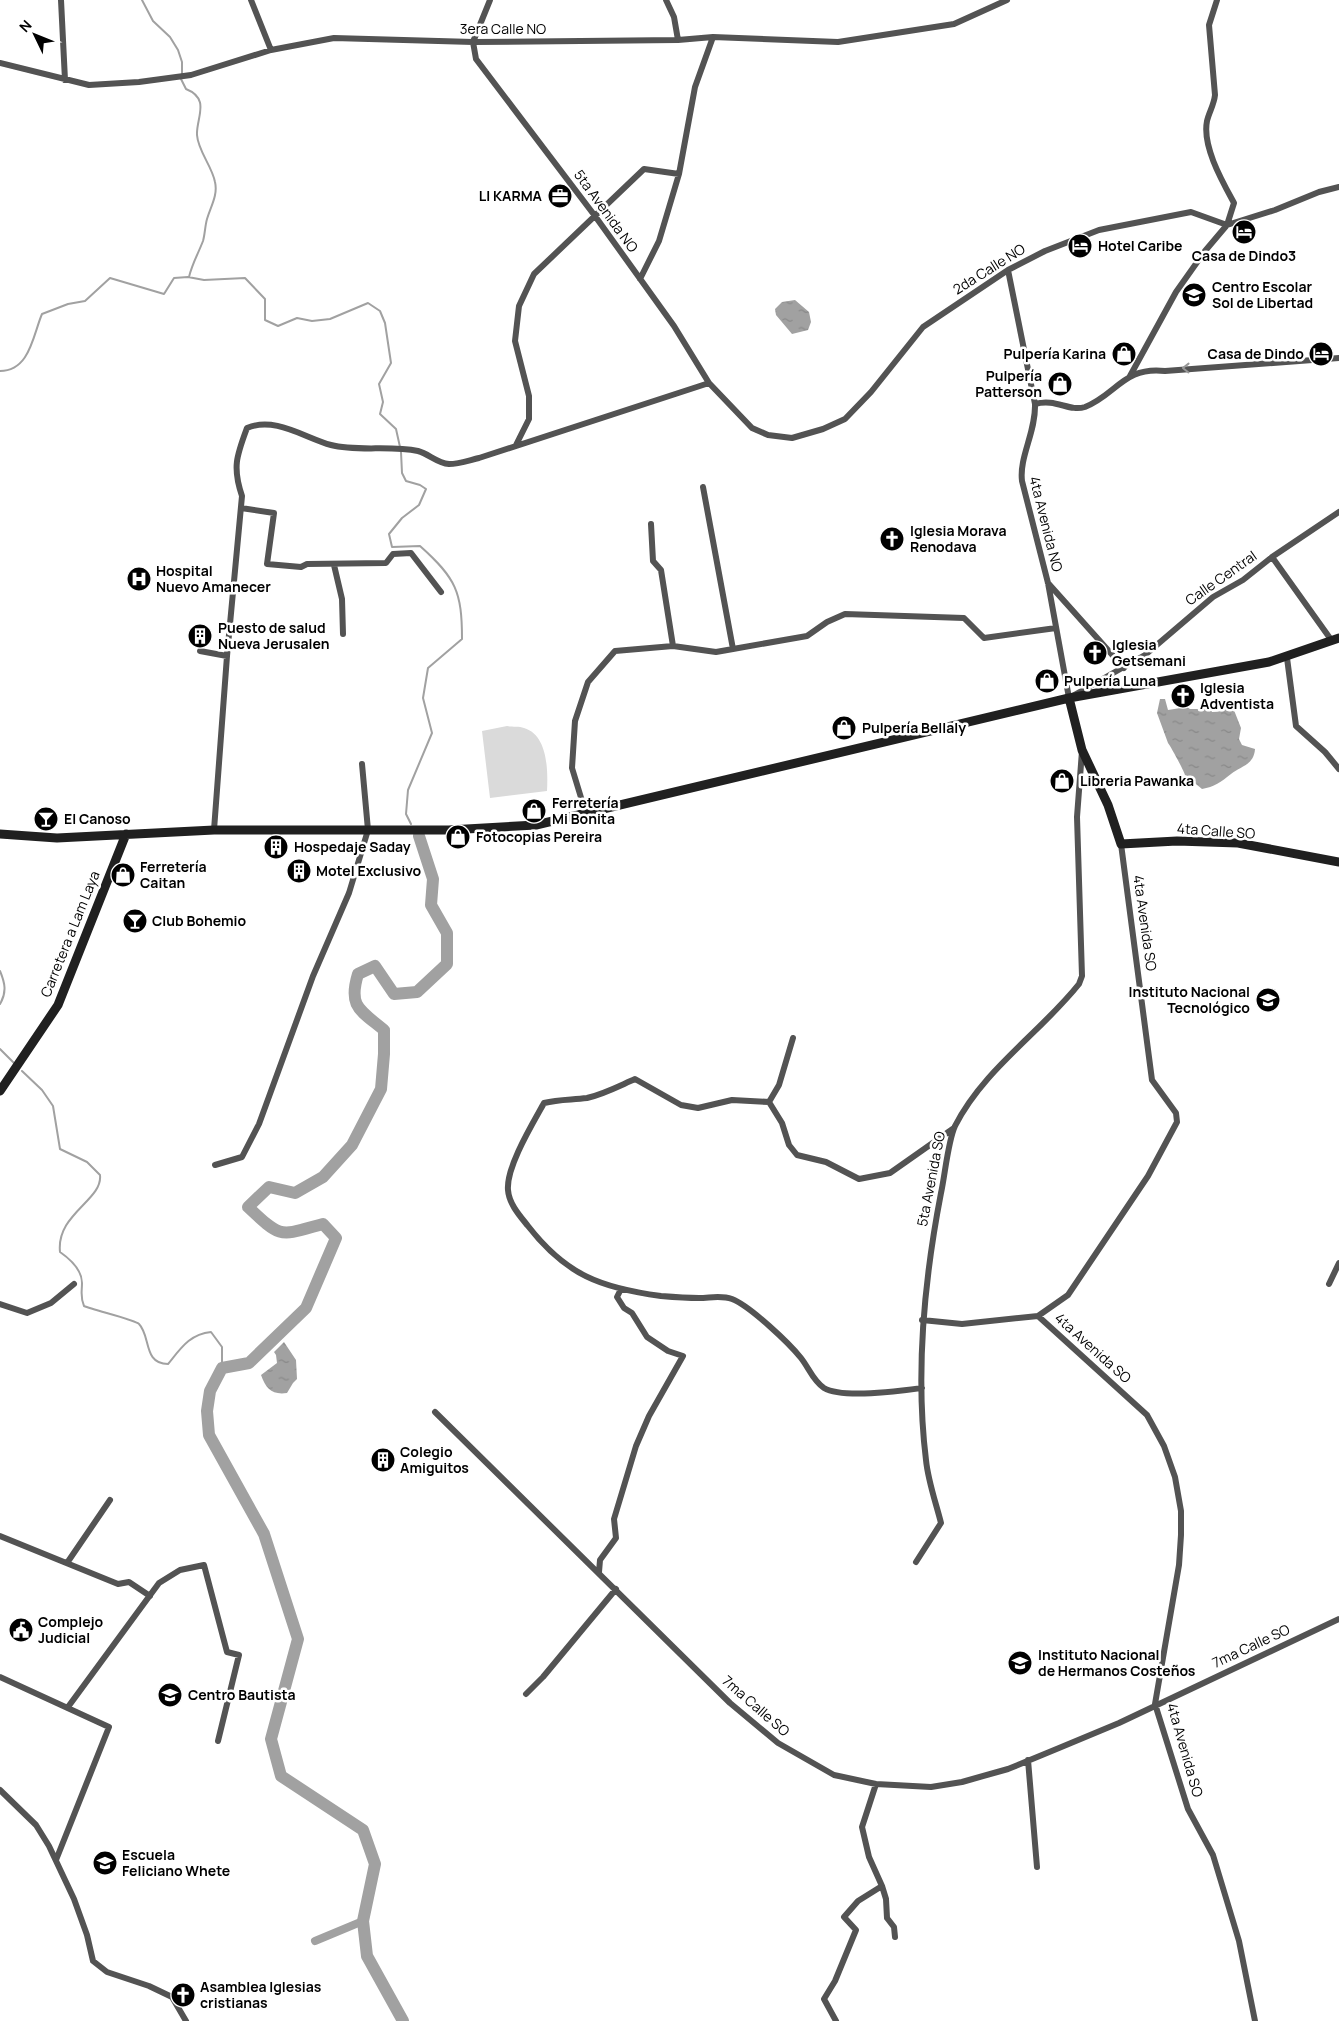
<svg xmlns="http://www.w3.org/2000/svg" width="1339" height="2021" font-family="Manrope,sans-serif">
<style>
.garden{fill:#dadada}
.water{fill:url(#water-ripples)}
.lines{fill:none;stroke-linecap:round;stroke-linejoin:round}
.stream{stroke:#a1a1a1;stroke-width:2}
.canal{stroke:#a1a1a1;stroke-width:8}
.river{stroke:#a1a1a1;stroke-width:12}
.street{stroke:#535353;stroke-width:6}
.secondary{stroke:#202020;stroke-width:9}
.oneway{stroke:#989898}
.labels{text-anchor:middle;stroke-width:5;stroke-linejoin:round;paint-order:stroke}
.street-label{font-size:14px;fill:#000;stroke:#fff}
.poi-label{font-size:14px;font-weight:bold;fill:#000;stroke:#fff;text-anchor:start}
</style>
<defs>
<pattern id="water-ripples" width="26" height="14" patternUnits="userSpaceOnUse" patternTransform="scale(1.25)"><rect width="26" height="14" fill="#a1a1a1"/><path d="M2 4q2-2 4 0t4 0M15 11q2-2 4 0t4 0" fill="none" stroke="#898989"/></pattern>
</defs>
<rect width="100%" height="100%" fill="#fff"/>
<path class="garden" d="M 507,726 C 512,727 519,726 524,728 C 548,735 548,771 547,791 L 490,798 L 482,731 Z"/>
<path class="water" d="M 795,300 L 809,312 L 811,322 L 808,330 L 792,334 L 776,315 L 775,309 L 782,302 Z
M 1160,699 L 1165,699 L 1168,710 L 1187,707 L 1190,709 L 1211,709 L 1212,712 L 1223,711 L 1222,703 L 1230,700 L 1241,728 L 1239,739 L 1242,745 L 1255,749 C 1254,765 1241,766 1231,774 C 1221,782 1214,787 1202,789 L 1185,775 C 1185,773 1170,745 1168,743 L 1157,713 Z
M 284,1342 L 296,1360 L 297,1379 L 293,1383 L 287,1393 C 272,1395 266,1389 261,1375 L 277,1363 L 276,1355 L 274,1352 Z"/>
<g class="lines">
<path class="stream" d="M 142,0 L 153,21 L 170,37 L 178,50 L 182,62 L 182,74
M 181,79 L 186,89 C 211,99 196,118 197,135 C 198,151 212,166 215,182 C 218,195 211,206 207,219 C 205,226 205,234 203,241 C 198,254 192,264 189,277
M 0,371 C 30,371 33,335 42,314 L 68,304 L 85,301 L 110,278 L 164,294 L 174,278 L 188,277 L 204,280 L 245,278 L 265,299 L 265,320 L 278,326 L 297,318 L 312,321 L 330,319 L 368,303 L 380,311 L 385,323 L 391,363 L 379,384 L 383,402 L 380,414 L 396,429 L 400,447
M 401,452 L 402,473 L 406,481 L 420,485 L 426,489 L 419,505 L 402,518 L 389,534 L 392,547 L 420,546 C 456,578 462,592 462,639 L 428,668 L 423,698 L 432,733 L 408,790 L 406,814 L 411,824
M 0,971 C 5,983 7,992 0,1004
M 0,1049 L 14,1063
M 22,1071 L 42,1090 L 53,1106 L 60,1149 L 87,1162 L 100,1175 C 103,1200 56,1214 60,1252 C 70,1259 82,1269 82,1283 C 82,1292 80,1297 84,1306 C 93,1310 136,1320 139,1324 C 151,1336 143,1364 168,1364 C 181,1348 190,1334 211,1332 L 222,1347 L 222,1368"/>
<path class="canal" d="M 315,1941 L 363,1921"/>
<path class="river" d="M 403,2021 L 367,1956 L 363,1921 L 375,1864 L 363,1830 L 281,1776 L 271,1739 L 298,1639 L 264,1534 L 209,1435 L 207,1411 L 210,1391 L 222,1368 L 249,1363 L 306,1308 L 336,1238 L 323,1224 C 279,1236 282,1239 248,1207 L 269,1187 L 295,1193 L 323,1177 L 352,1145 L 381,1089 L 384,1054 L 384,1030 C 360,1010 348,1007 358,974 L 375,966 L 394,994 L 417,992 L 447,964 L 447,933 L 431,905 L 433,879 L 419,836"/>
<path class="street" d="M 61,0 L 65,80
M 251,0 L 271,50
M 490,0 L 473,42 L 476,59 L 595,216 L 674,326 L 709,383 L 752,428 L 768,435 L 792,438 L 823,429 L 845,419 L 871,392 L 923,327 L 1008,270 L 1045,251 L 1099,230 L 1191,212 L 1227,225 L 1275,210 L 1319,192 L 1339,187
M 666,0 L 674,17 L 678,40
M 0,63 L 89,85 L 139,82 L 191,75 L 271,50 L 334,38 L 473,42 L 678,40 L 713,37 L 838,42 L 954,24 L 1007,0
M 1008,270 L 1035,404 C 1036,432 1019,457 1022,481 L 1048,583 L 1069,698 L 1145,655 L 1213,597 L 1243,580 L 1272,557 L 1339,512
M 640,279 L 659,241 L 679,174 L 695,87 L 713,37
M 1130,376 L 1176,292 L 1205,251 L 1227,225 L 1234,203 C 1222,181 1202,146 1207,121 C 1209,112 1214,105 1215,95 L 1209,25 L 1217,0
M 1035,404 C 1056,398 1069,412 1085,407 C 1116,395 1124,366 1165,371 L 1339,358
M 516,445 L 529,419 L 529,396 L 515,341 L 519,306 L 534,274 L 644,169 L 679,174
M 703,487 L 733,649
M 241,508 L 274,513 L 267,564 L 301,567 L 307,564 L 386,563 L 393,554 L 411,553 L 441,592
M 651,524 L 653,561 L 661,570 L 673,646
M 1272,557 L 1332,641
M 334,565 L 342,599 L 343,634
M 1048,583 L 1124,668
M 200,651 L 227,656
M 1287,658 L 1296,726 L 1325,752 L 1339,769
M 586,814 L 572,768 L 575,721 L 588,682 L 615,651 L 673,646 L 716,652 L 733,649 L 807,636 L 827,622 L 845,614 L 964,618 L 984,638 L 1056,628
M 214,830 L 227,656 L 242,496 C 232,467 237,455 247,428 C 275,416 305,438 331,445 C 357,452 390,445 418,451 C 429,454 437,463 449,464 C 459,464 470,460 479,458 L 709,383
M 793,1038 L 779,1085 L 769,1102 L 782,1123 L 789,1145 L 797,1155 L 826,1162 L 859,1179 L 890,1173 L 954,1128
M 769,1102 L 732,1100 L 698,1108 L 681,1105 L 635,1079 C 619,1086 604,1094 587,1098 C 572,1100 559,1099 544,1103 C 533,1123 506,1167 508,1190 C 509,1204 520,1216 528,1226 C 566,1275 601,1288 661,1296 C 673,1297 686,1298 699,1298 C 710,1298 721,1295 732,1299 C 750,1306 789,1343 801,1358 C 809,1368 813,1381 824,1388 C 843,1399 900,1391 922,1388
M 215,1165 L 242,1157 L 259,1124 L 313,976 L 349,893 L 368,830 L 362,764
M 1329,1284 L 1339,1263
M 0,1304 L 27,1313 L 51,1303 L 74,1284
M 1038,1316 L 1147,1415 L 1164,1446 L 1175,1477 L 1181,1511 L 1181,1535 L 1179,1565 L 1155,1704 L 1188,1809 L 1213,1855 L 1239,1941 L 1255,2021
M 922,1320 L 962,1324 L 1038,1316 L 1068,1295 L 1148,1176 L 1177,1122 L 1176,1113 L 1152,1080 L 1121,844
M 435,1412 L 730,1703 L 778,1743 L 834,1775 L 876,1784 L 931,1787 L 962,1782 L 1008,1769 L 1059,1748 L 1119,1723 L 1339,1619
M 0,1536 L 118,1584 L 129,1582 L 150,1596
M 916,1562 L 941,1523 C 936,1503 928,1481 926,1460 C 915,1371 924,1281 941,1193 C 945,1175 948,1141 955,1126 C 984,1069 1040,1033 1079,984 L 1082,976 L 1077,817 L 1082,751
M 67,1563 L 110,1500
M 599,1572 L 600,1560 L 616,1538 L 614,1519 L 636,1446 L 649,1416 L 683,1356 L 668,1351 L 647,1337 L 632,1313 L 624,1308 L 617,1297 L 621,1289
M 0,1677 L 109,1727 L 56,1860
M 526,1694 L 543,1677 L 616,1589
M 68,1707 L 159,1583 L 180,1570 L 204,1565 L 227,1652 L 239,1655 L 218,1741
M 1028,1760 L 1037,1867
M 0,1790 L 36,1825 L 49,1846 L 74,1899 L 87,1935 L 93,1961 L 107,1972 L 149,1986 L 172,1997 L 186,2021
M 882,1886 L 886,1899 L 887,1918 L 894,1927 L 895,1937
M 836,2021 L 824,1999 L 835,1981 L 856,1930 L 844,1917 L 858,1901 L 882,1886 L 869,1857 L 862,1827 L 876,1784"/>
<path class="secondary" d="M 1069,698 L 1082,750 L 1108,805 L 1121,844 L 1177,841 L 1238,843 L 1339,862
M 0,834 L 57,838 L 214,830 L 449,830 L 536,825 L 1069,698 L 1269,662 L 1339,638
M 0,1091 L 58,1005 L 126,834"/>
</g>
<defs><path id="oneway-chevron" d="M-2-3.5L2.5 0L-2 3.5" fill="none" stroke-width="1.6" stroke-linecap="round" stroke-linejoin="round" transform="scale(1.25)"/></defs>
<use class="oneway" href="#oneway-chevron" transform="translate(1186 368) rotate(-179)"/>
<defs>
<symbol id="office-disc" viewBox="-11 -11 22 22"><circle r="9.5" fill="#000" stroke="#fff"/><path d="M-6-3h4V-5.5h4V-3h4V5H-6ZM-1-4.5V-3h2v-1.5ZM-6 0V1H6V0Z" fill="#fff"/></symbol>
<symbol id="hotel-disc" viewBox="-11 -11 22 22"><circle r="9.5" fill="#000" stroke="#fff"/><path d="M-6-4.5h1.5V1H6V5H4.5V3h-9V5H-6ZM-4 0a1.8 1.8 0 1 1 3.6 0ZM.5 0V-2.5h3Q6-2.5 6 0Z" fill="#fff"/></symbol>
<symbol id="school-disc" viewBox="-11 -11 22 22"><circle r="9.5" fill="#000" stroke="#fff"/><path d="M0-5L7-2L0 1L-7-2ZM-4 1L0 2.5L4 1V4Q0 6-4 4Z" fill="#fff"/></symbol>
<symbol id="shop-disc" viewBox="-11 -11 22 22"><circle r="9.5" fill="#000" stroke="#fff"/><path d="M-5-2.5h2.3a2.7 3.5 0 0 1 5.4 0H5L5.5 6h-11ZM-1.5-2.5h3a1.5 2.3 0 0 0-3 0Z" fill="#fff"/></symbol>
<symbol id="church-disc" viewBox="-11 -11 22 22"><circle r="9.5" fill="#000" stroke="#fff"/><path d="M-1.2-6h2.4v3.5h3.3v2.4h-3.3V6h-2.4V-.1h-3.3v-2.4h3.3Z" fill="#fff"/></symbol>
<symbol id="hospital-disc" viewBox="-11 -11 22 22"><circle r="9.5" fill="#000" stroke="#fff"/><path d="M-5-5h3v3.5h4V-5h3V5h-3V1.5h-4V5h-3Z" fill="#fff"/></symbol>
<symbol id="building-disc" viewBox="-11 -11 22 22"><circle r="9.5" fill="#000" stroke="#fff"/><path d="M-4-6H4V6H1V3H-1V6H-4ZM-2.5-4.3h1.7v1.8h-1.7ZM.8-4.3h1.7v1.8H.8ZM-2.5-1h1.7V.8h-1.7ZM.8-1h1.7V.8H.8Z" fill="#fff"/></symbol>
<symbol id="bar-disc" viewBox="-11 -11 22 22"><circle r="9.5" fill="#000" stroke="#fff"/><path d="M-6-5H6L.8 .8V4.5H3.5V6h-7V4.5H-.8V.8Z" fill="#fff"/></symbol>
<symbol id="university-disc" viewBox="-11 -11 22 22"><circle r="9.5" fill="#000" stroke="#fff"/><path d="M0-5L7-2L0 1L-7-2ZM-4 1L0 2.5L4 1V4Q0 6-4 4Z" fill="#fff"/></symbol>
<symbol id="civic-disc" viewBox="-11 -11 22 22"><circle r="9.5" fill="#000" stroke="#fff"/><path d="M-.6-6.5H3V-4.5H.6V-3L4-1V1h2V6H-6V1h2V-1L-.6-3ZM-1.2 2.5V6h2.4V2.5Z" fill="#fff"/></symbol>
</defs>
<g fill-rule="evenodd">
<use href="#office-disc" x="546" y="182" width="28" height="28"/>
<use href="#hotel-disc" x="1230" y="218" width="28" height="28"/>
<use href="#hotel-disc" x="1066" y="232" width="28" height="28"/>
<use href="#school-disc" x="1180" y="281" width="28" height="28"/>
<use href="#shop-disc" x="1110" y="340" width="28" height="28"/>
<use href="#hotel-disc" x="1307" y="340" width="28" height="28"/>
<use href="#shop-disc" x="1046" y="370" width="28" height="28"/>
<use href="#church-disc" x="878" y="525" width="28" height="28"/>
<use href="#hospital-disc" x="125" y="565" width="28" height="28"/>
<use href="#building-disc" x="186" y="622" width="28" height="28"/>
<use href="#church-disc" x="1081" y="639" width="28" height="28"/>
<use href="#shop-disc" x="1033" y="667" width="28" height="28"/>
<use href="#church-disc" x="1169" y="682" width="28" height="28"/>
<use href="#shop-disc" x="830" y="714" width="28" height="28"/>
<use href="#shop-disc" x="1048" y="767" width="28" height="28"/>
<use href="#shop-disc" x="520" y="797" width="28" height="28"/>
<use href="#bar-disc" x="32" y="805" width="28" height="28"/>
<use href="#shop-disc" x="444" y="823" width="28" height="28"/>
<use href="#building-disc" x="262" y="833" width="28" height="28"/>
<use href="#building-disc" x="285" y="857" width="28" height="28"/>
<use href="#shop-disc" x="109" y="861" width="28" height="28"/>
<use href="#bar-disc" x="121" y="907" width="28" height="28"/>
<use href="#university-disc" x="1254" y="986" width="28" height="28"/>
<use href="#building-disc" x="369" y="1446" width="28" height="28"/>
<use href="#civic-disc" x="7" y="1616" width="28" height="28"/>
<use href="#school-disc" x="1006" y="1649" width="28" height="28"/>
<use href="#school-disc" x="156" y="1681" width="28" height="28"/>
<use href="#school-disc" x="91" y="1849" width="28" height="28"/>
<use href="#church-disc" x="169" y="1981" width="28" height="28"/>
</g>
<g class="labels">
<g class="street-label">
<text x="503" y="34">3era Calle NO</text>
<text transform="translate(606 211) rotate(54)" y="5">5ta Avenida NO</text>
<text transform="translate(989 269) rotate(-32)" y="5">2da Calle NO</text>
<text transform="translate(1046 524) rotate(76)" y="5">4ta Avenida NO</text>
<text transform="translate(1221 578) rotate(-35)" y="5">Calle Central</text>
<text transform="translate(1216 831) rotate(4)" y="5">4ta Calle SO</text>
<text transform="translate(1145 923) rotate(82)" y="5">4ta Avenida SO</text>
<text transform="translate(70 934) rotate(-68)" y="5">Carretera a Lam Laya</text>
<text transform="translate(931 1179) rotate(-79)" y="5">5ta Avenida SO</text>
<text transform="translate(1093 1348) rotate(42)" y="5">4ta Avenida SO</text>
<text transform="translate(1251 1646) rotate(-25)" y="5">7ma Calle SO</text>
<text transform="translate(756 1706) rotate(41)" y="5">7ma Calle SO</text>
<text transform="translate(1185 1750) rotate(74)" y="5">4ta Avenida SO</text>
</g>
<g class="poi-label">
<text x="542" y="201" text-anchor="end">LI KARMA</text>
<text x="1098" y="251">Hotel Caribe</text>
<text x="1244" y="261" text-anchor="middle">Casa de Dindo3</text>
<text x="1212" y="292">Centro Escolar<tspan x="1212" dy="16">Sol de Libertad</tspan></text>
<text x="1106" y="359" text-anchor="end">Pulpería Karina</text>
<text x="1304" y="359" text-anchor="end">Casa de Dindo</text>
<text x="1042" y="381" text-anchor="end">Pulpería<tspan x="1042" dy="16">Patterson</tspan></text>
<text x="910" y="536">Iglesia Morava<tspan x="910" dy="16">Renodava</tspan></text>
<text x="156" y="576">Hospital<tspan x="156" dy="16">Nuevo Amanecer</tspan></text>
<text x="218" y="633">Puesto de salud<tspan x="218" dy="16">Nueva Jerusalen</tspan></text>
<text x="1112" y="650">Iglesia<tspan x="1112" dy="16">Getsemani</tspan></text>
<text x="1064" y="686">Pulpería Luna</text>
<text x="1200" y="693">Iglesia<tspan x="1200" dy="16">Adventista</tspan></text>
<text x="862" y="733">Pulpería Bellaly</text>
<text x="1080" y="786">Libreria Pawanka</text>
<text x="552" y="808">Ferretería<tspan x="552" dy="16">Mi Bonita</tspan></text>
<text x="64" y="824">El Canoso</text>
<text x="476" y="842">Fotocopias Pereira</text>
<text x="294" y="852">Hospedaje Saday</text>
<text x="140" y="872">Ferretería<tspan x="140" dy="16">Caitan</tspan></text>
<text x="316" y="876">Motel Exclusivo</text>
<text x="152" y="926">Club Bohemio</text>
<text x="1250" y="997" text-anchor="end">Instituto Nacional<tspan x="1250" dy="16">Tecnológico</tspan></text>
<text x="400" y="1457">Colegio<tspan x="400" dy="16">Amiguitos</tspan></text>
<text x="38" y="1627">Complejo<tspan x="38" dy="16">Judicial</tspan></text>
<text x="1038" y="1660">Instituto Nacional<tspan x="1038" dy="16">de Hermanos Costeños</tspan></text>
<text x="188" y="1700">Centro Bautista</text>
<text x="122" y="1860">Escuela<tspan x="122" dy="16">Feliciano Whete</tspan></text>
<text x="200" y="1992">Asamblea Iglesias<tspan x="200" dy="16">cristianas</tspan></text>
</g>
</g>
<g transform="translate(35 35) rotate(313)" stroke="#ffffff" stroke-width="4" paint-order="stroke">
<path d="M0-4L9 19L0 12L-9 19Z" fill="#000000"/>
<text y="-8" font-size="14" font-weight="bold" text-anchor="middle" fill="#000000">N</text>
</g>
</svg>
